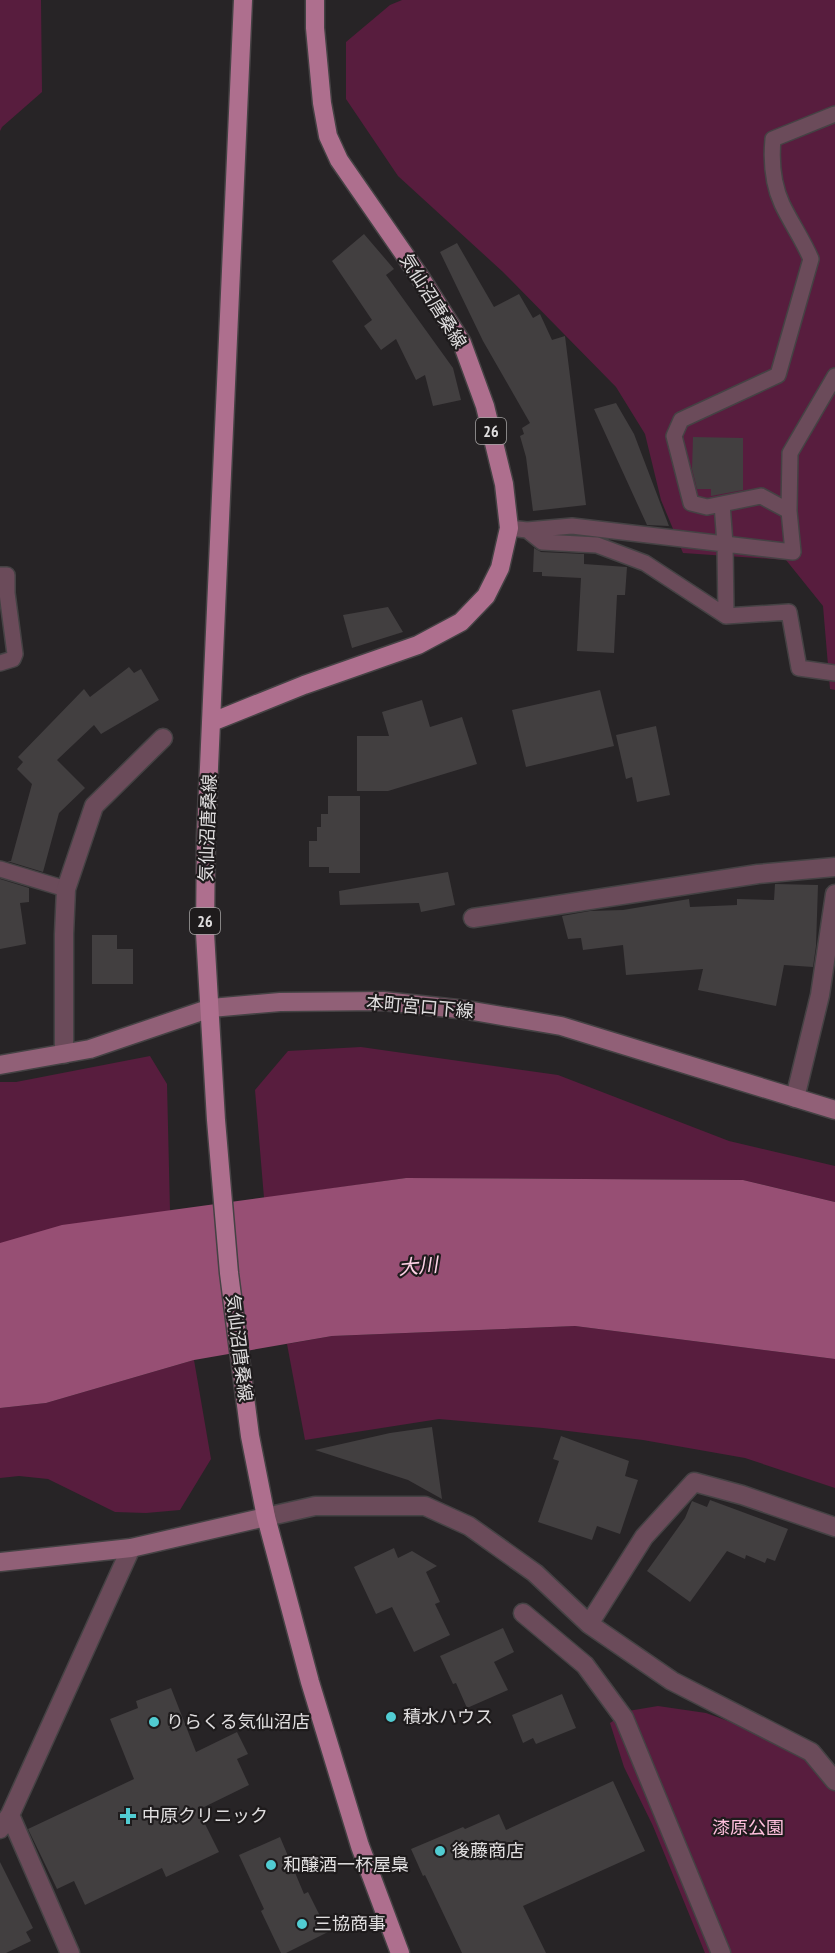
<svg xmlns="http://www.w3.org/2000/svg" width="835" height="1953" font-family="'PT Sans Narrow','Noto Sans JP',sans-serif">
<style>
.green{fill:#581d3e}
.water{fill:#974f74}
.building{fill:#423f40}
.lines{fill:none;stroke-linecap:round;stroke-linejoin:round}
.lane-casing{stroke:#454244;stroke-width:18}
.street-casing{stroke:#454244;stroke-width:21}
.secondary-casing{stroke:#454244;stroke-width:21}
.primary-casing{stroke:#454244;stroke-width:21}
.lane{stroke:#6b4b5a;stroke-width:15}
.street{stroke:#6b4b5a;stroke-width:18}
.secondary{stroke:#916077;stroke-width:18}
.primary{stroke:#ae6f8e;stroke-width:18}
.poi-dot{fill:#51ccd2;stroke:#1e1b1c;stroke-width:2}
.labels{text-anchor:middle;stroke-width:4.5;stroke-linejoin:round;paint-order:stroke}
.shield{fill:#1e1b1c;stroke:#a6a4a4;stroke-width:1.5}
.shield-label{font-size:16px;font-weight:bold;fill:#e0dedf}
.street-label{font-size:18px;fill:#e0dedf;stroke:#1e1b1c}
.poi-label{font-size:18px;fill:#e0dedf;stroke:#1e1b1c;text-anchor:start}
.park-label{font-size:18px;fill:#ffc0dd;stroke:#1e1b1c}
.water-label{font-size:20px;font-style:italic;fill:#fed3e7;stroke:#1e1b1c}
</style>
<rect width="100%" height="100%" fill="#272426"/>
<path class="green" d="M 0,0 L 41,0 L 42,92 L 2,127 L 0,131 Z
M 402,0 L 835,0 L 835,690 L 830,689 L 823,606 L 786,560 L 683,553 L 661,500 L 645,434 L 616,387 L 503,272 L 398,176 L 346,99 L 346,42 L 390,5 Z
M 361,1047 L 558,1075 L 729,1141 L 835,1166 L 835,1202 L 743,1180 L 406,1178 L 264,1198 L 255,1090 L 288,1051 Z
M 150,1056 L 167,1084 L 170,1211 L 0,1250 L 0,1082 L 16,1082 Z
M 575,1326 L 835,1359 L 835,1488 L 745,1458 L 643,1440 L 543,1428 L 439,1419 L 305,1440 L 287,1344 L 332,1336 Z
M 194,1360 L 211,1459 L 180,1510 L 146,1513 L 115,1512 L 48,1479 L 19,1476 L 0,1478 L 0,1408 L 46,1403 Z
M 658,1706 L 706,1713 L 750,1729 L 835,1775 L 835,1953 L 705,1953 L 653,1826 L 624,1767 L 610,1723 L 628,1711 Z"/>
<path class="water" d="M 406,1178 L 743,1180 L 835,1202 L 835,1359 L 575,1326 L 332,1336 L 194,1360 L 46,1403 L 0,1408 L 0,1243 L 62,1225 Z"/>
<path class="building" d="M 364,234 L 394,269 L 386,275 L 453,368 L 461,400 L 433,406 L 425,375 L 416,380 L 396,339 L 381,350 L 364,326 L 372,320 L 332,261 Z
M 457,243 L 494,307 L 519,294 L 533,318 L 540,314 L 552,340 L 565,336 L 586,505 L 533,511 L 526,457 L 520,436 L 524,434 L 522,428 L 530,423 L 483,341 L 440,252 Z
M 616,403 L 634,434 L 669,526 L 647,525 L 594,409 Z
M 693,437 L 743,438 L 743,490 L 711,496 L 711,489 L 697,489 L 692,469 Z
M 534,548 L 541,552 L 584,554 L 584,564 L 627,567 L 625,595 L 617,595 L 614,653 L 577,651 L 581,578 L 542,576 L 542,572 L 533,572 Z
M 388,607 L 403,632 L 352,648 L 343,615 Z
M 129,667 L 134,673 L 141,669 L 159,700 L 101,734 L 94,725 L 57,760 L 85,788 L 59,813 L 43,872 L 7,861 L 11,861 L 32,784 L 17,769 L 23,762 L 18,757 L 84,689 L 90,697 Z
M 600,690 L 614,746 L 526,767 L 512,710 Z
M 422,700 L 430,727 L 462,717 L 477,764 L 388,791 L 357,791 L 357,736 L 389,736 L 382,712 Z
M 656,726 L 670,795 L 637,802 L 632,777 L 626,779 L 616,735 Z
M 328,796 L 360,796 L 360,873 L 329,873 L 329,867 L 309,867 L 309,841 L 317,841 L 317,827 L 321,827 L 321,814 L 328,814 Z
M 448,872 L 455,905 L 421,912 L 419,903 L 340,905 L 339,891 Z
M 0,879 L 29,888 L 29,902 L 20,903 L 26,944 L 0,949 Z
M 775,884 L 818,885 L 816,946 L 813,967 L 784,965 L 776,1006 L 698,990 L 703,969 L 626,975 L 623,945 L 583,950 L 581,938 L 568,939 L 562,916 L 590,911 L 623,910 L 689,899 L 690,907 L 737,905 L 737,899 L 774,900 Z
M 92,935 L 117,935 L 117,949 L 133,949 L 133,984 L 92,984 Z
M 432,1427 L 442,1499 L 408,1480 L 315,1450 L 390,1433 Z
M 561,1436 L 629,1461 L 625,1476 L 638,1480 L 620,1534 L 597,1526 L 592,1540 L 538,1522 L 559,1461 L 553,1459 Z
M 710,1500 L 788,1529 L 775,1561 L 767,1558 L 765,1563 L 746,1555 L 745,1559 L 727,1551 L 690,1602 L 647,1571 L 685,1518 L 692,1501 L 707,1507 Z
M 394,1548 L 398,1558 L 412,1551 L 437,1566 L 426,1572 L 440,1602 L 435,1604 L 450,1635 L 414,1652 L 392,1607 L 376,1614 L 354,1567 Z
M 503,1628 L 514,1652 L 494,1662 L 508,1690 L 467,1708 L 456,1683 L 453,1684 L 440,1656 Z
M 171,1688 L 196,1752 L 237,1732 L 248,1754 L 237,1759 L 249,1785 L 198,1810 L 219,1852 L 166,1877 L 162,1868 L 85,1905 L 74,1881 L 57,1889 L 28,1829 L 134,1779 L 110,1719 L 138,1708 L 136,1701 Z
M 562,1694 L 576,1728 L 536,1744 L 533,1738 L 523,1743 L 512,1715 Z
M 613,1781 L 645,1851 L 523,1906 L 546,1953 L 462,1953 L 425,1875 L 423,1876 L 411,1849 L 463,1827 L 465,1829 L 499,1814 L 506,1830 Z
M 280,1837 L 304,1894 L 308,1892 L 328,1932 L 286,1953 L 281,1953 L 261,1911 L 264,1909 L 239,1855 Z
M 0,1862 L 33,1928 L 26,1932 L 31,1941 L 6,1953 L 0,1953 Z"/>
<g class="lines">
<defs>
<path id="lane" d="M 835,114 L 773,139 C 771,160 773,184 782,204 C 791,223 803,240 811,259 L 778,375 L 681,420 L 674,436 L 691,503 L 707,507 L 761,496 L 789,511 L 790,453 L 835,376
M 722,504 L 725,544 L 726,616 L 789,612 L 799,668 L 835,673
M 509,528 L 527,530 L 572,526 L 793,552 L 789,511
M 527,530 L 542,542 L 597,545 L 645,563 L 726,616
M 0,575 L 7,575 L 7,593 L 15,654 L 13,659 L 0,663
M 0,869 L 66,889"/>
<path id="street" d="M 473,918 L 758,874 L 835,867
M 64,1054 L 64,934 L 66,889 L 94,806 L 163,738
M 795,1098 L 820,995 L 835,894
M 266,1517 L 315,1506 L 425,1506 L 469,1526 L 535,1573 L 589,1624 L 672,1681 L 811,1752 L 835,1781
M 523,1613 L 585,1665 L 624,1718 L 721,1953
M 589,1624 L 644,1537 L 694,1482 L 742,1495 L 835,1527
M 10,1815 L 70,1953
M 0,1829 L 10,1815 L 131,1548"/>
<path id="secondary" d="M 0,1065 L 90,1049 L 211,1008 L 280,1002 L 383,1001 L 467,1010 L 561,1026 L 835,1110
M 0,1562 L 131,1548 L 266,1517"/>
<path id="primary" d="M 243,0 L 206,835 L 205,933 L 216,1120 L 229,1273 L 250,1436 L 266,1517 L 310,1682 L 360,1846 L 400,1953
M 212,722 L 304,685 L 418,645 L 461,622 L 486,596 L 500,568 L 509,528 L 504,484 L 485,406 L 462,343 L 420,277 L 339,160 L 328,136 L 322,103 L 315,28 L 315,0"/>
</defs>
<use href="#lane" class="lane-casing"/>
<use href="#street" class="street-casing"/>
<use href="#secondary" class="secondary-casing"/>
<use href="#primary" class="primary-casing"/>
<use href="#lane" class="lane"/>
<use href="#street" class="street"/>
<use href="#secondary" class="secondary"/>
<use href="#primary" class="primary"/>
</g>
<g class="poi-dot">
<circle cx="391" cy="1717" r="6"/>
<circle cx="154" cy="1722" r="6"/>
<path d="M125 1807h6v6h6v6h-6v6h-6v-6h-6v-6h6z"/>
<circle cx="440" cy="1851" r="6"/>
<circle cx="271" cy="1865" r="6"/>
<circle cx="302" cy="1924" r="6"/>
</g>
<g class="labels">
<g class="shield">
<rect x="476" y="418" width="30" height="26" rx="4.5"/>
<rect x="190" y="908" width="30" height="26" rx="4.5"/>
</g>
<g class="shield-label">
<text x="491" y="437">26</text>
<text x="205" y="927">26</text>
</g>
<g class="street-label">
<text transform="translate(433 301) rotate(58)" y="6">気仙沼唐桑線</text>
<text transform="translate(208 828) rotate(-88)" y="6">気仙沼唐桑線</text>
<text transform="translate(420 1007) rotate(5)" y="6">本町宮口下線</text>
<text transform="translate(239 1348) rotate(83)" y="6">気仙沼唐桑線</text>
</g>
<g class="poi-label">
<text x="403" y="1723">積水ハウス</text>
<text x="166" y="1728">りらくる気仙沼店</text>
<text x="142" y="1822">中原クリニック</text>
<text x="452" y="1857">後藤商店</text>
<text x="283" y="1871">和醸酒一杯屋梟</text>
<text x="314" y="1930">三協商事</text>
</g>
<g class="park-label">
<text x="748" y="1834">漆原公園</text>
</g>
<g class="water-label">
<text transform="translate(418 1266) rotate(-5)" y="7">大川</text>
</g>
</g>
</svg>
